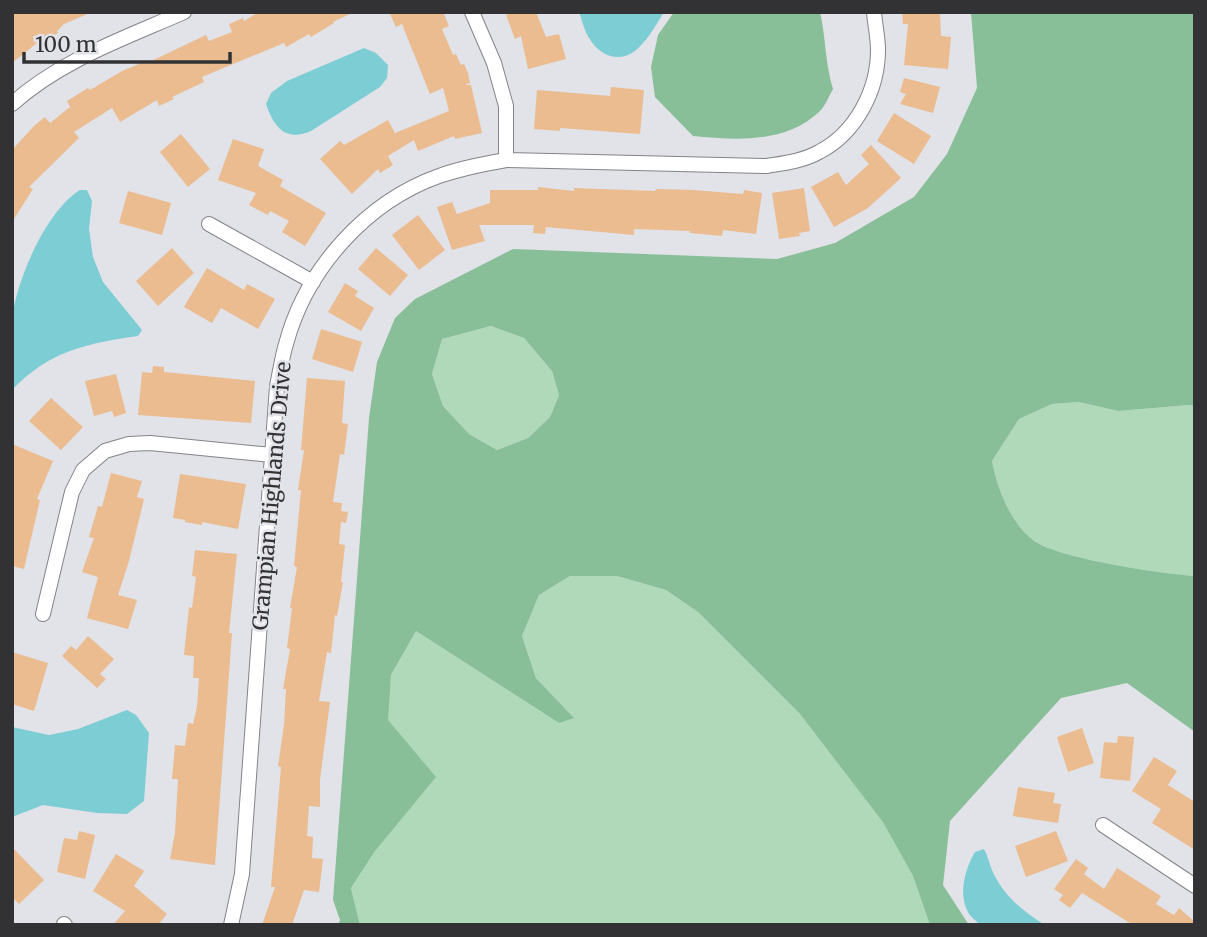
<svg xmlns="http://www.w3.org/2000/svg" width="1207" height="937" font-family="Merriweather,serif">
<style>
.green{fill:#b0d9ba}
.forest{fill:#89bf98;fill-rule:evenodd}
.water{fill:#7dcdd5}
.building{fill:#eabc8f}
.lines{fill:none;stroke-linecap:round;stroke-linejoin:round}
.minor-casing{stroke:#838389;stroke-width:16}
.minor{stroke:#fff;stroke-width:14}
.labels{text-anchor:middle;stroke-width:5;stroke-linejoin:round;paint-order:stroke}
.street-label{font-size:21px;fill:#323235;stroke:#e2e2e9}
</style>
<rect width="100%" height="100%" fill="#e2e2e9"/>
<path class="green" d="M 491,326 L 524,338 L 552,371 L 559,395 L 550,417 L 528,438 L 497,450 L 469,434 L 443,406 L 432,374 L 442,339 Z
M 1079,402 L 1118,411 L 1189,405 L 1195,406 L 1195,576 C 1163,574 1055,558 1033,540 C 1010,522 997,488 992,461 L 1019,419 L 1052,404 Z
M 570,576 L 617,576 L 666,590 L 698,612 L 800,714 L 884,822 L 913,876 L 930,925 L 360,925 L 351,888 L 375,851 L 391,675 L 416,631 L 559,723 L 573,717 L 536,678 L 522,636 L 539,595 Z"/>
<path class="forest" d="M 674,12 L 820,12 C 826,38 825,64 833,89 C 829,96 825,107 819,112 C 785,144 735,140 693,136 L 655,97 L 651,67 L 658,35 Z
M 971,12 L 1195,12 L 1195,406 L 1189,405 L 1118,411 L 1079,402 L 1052,404 L 1019,419 L 992,461 C 997,488 1010,522 1033,540 C 1055,558 1163,574 1195,576 L 1195,732 L 1127,683 L 1061,698 L 950,821 L 943,885 L 969,925 L 930,925 L 913,876 L 883,822 L 800,714 L 698,612 L 666,590 L 617,576 L 570,576 L 539,595 L 522,636 L 536,678 L 574,718 L 559,723 L 416,631 L 391,675 L 388,720 L 436,777 L 375,851 L 351,888 L 360,925 L 338,925 L 340,920 L 333,900 L 369,418 L 377,362 L 395,318 L 415,299 L 513,249 L 777,259 L 835,243 L 914,197 L 947,154 L 977,88 ZM 491,326 L 524,338 L 552,371 L 559,395 L 550,417 L 528,438 L 497,450 L 469,434 L 443,406 L 432,374 L 442,339 Z"/>
<path class="water" d="M 579,12 L 664,12 C 657,23 651,35 642,44 C 626,64 602,60 589,38 C 584,30 582,20 579,12 Z
M 364,48 L 376,53 L 388,65 L 387,78 L 380,87 L 311,131 C 285,142 274,127 266,104 L 271,93 L 287,81 Z
M 80,190 L 87,190 L 92,201 L 89,229 L 93,257 L 103,282 L 142,330 L 138,336 C 88,343 49,351 12,390 C 12,366 9,341 12,318 C 17,279 46,211 80,190 Z
M 127,710 L 136,715 L 149,733 L 144,801 L 127,814 L 97,813 L 43,805 L 12,817 L 12,727 L 49,735 L 78,729 Z
M 984,849 C 988,856 989,863 992,870 C 1003,895 1022,911 1045,925 L 980,925 C 977,921 970,917 968,912 C 958,894 965,869 975,852 Z"/>
<path class="building" d="M 12,12 L 92,12 L 64,24 L 57,31 L 58,33 L 44,41 L 42,39 L 12,63 Z
M 259,12 L 354,12 L 333,22 L 334,23 L 311,37 L 309,34 L 286,47 L 284,43 L 202,77 L 204,82 L 172,97 L 174,99 L 159,106 L 157,100 L 120,122 L 112,108 L 74,132 L 79,138 L 29,187 L 33,189 L 12,222 L 12,150 L 34,126 L 45,117 L 50,123 L 70,107 L 67,101 L 88,88 L 90,90 L 122,71 L 144,62 L 145,64 L 206,35 L 209,41 L 232,32 L 229,24 L 243,18 L 244,21 Z
M 389,12 L 443,12 L 449,26 L 442,29 L 453,55 L 456,54 L 461,65 L 464,64 L 468,73 L 470,83 L 465,85 L 471,85 L 482,133 L 455,139 L 454,136 L 418,151 L 414,140 L 388,156 L 393,165 L 380,173 L 378,169 L 352,194 L 320,159 L 340,141 L 344,145 L 388,120 L 395,133 L 449,111 L 443,88 L 430,94 L 402,24 L 396,27 Z
M 512,12 L 536,12 L 546,37 L 559,34 L 566,59 L 528,69 L 521,36 L 515,39 L 506,15 Z
M 902,12 L 940,12 L 941,36 L 951,37 L 948,69 L 904,65 L 908,24 L 903,24 Z
M 904,78 L 940,87 L 933,113 L 900,104 L 906,94 L 900,92 Z
M 611,87 L 644,90 L 640,134 L 560,128 L 560,131 L 534,129 L 537,90 L 610,96 Z
M 894,113 L 931,136 L 914,164 L 877,141 Z
M 181,134 L 210,169 L 188,187 L 160,152 Z
M 233,139 L 264,149 L 258,166 L 283,180 L 280,186 L 326,213 L 305,246 L 282,232 L 289,221 L 270,211 L 268,215 L 249,205 L 256,193 L 218,180 Z
M 871,145 L 901,178 L 868,208 L 834,227 L 811,187 L 838,172 L 846,185 L 869,164 L 861,155 Z
M 538,187 L 574,191 L 574,188 L 655,191 L 656,189 L 693,190 L 743,194 L 744,190 L 762,193 L 756,234 L 723,230 L 722,236 L 690,233 L 690,231 L 634,229 L 634,235 L 546,227 L 545,234 L 533,233 L 534,225 L 479,225 L 485,241 L 452,250 L 437,207 L 452,202 L 457,214 L 490,203 L 490,190 L 538,190 Z
M 804,188 L 810,231 L 799,233 L 800,236 L 779,239 L 772,193 Z
M 128,191 L 171,203 L 162,235 L 119,223 Z
M 418,215 L 445,250 L 419,270 L 392,235 Z
M 172,248 L 194,273 L 158,306 L 136,281 Z
M 376,248 L 408,275 L 390,296 L 358,269 Z
M 207,268 L 244,290 L 247,284 L 275,299 L 258,329 L 221,308 L 212,323 L 184,307 Z
M 345,283 L 358,291 L 355,296 L 374,308 L 361,331 L 328,312 Z
M 321,329 L 362,342 L 353,372 L 312,359 Z
M 153,366 L 164,367 L 164,372 L 255,381 L 251,423 L 138,415 L 142,372 L 152,373 Z
M 116,374 L 126,413 L 114,417 L 112,411 L 94,416 L 85,381 Z
M 307,378 L 345,381 L 342,423 L 348,424 L 344,455 L 340,454 L 333,502 L 342,503 L 341,511 L 348,512 L 346,523 L 341,522 L 339,544 L 345,545 L 341,582 L 343,582 L 337,616 L 335,615 L 331,653 L 327,652 L 319,701 L 330,702 L 320,780 L 320,807 L 309,806 L 307,836 L 313,837 L 312,858 L 323,859 L 319,892 L 304,890 L 292,925 L 262,925 L 275,887 L 271,887 L 281,767 L 278,766 L 284,725 L 286,689 L 283,689 L 290,649 L 287,648 L 292,608 L 290,608 L 297,567 L 294,566 L 301,490 L 298,490 L 304,450 L 301,450 Z
M 51,398 L 83,427 L 61,450 L 29,421 Z
M 12,444 L 53,461 L 37,499 L 40,500 L 24,569 L 12,566 Z
M 111,473 L 142,481 L 137,497 L 144,499 L 129,561 L 118,595 L 137,600 L 128,629 L 87,618 L 98,577 L 82,572 L 94,538 L 89,537 L 98,506 L 102,507 Z
M 180,474 L 246,484 L 238,529 L 202,522 L 202,525 L 185,522 L 185,520 L 173,518 Z
M 195,550 L 237,554 L 229,633 L 232,633 L 215,865 L 170,859 L 175,833 L 178,779 L 172,779 L 175,745 L 185,746 L 188,723 L 193,724 L 197,707 L 199,678 L 193,678 L 194,656 L 184,655 L 189,607 L 192,608 L 196,577 L 192,576 Z
M 88,636 L 114,659 L 100,674 L 106,679 L 97,688 L 62,656 L 71,646 L 76,650 Z
M 12,652 L 48,663 L 34,711 L 12,704 Z
M 1082,728 L 1094,763 L 1068,772 L 1057,737 Z
M 1118,736 L 1134,737 L 1130,781 L 1100,778 L 1104,742 L 1117,743 Z
M 1154,757 L 1177,771 L 1168,785 L 1195,802 L 1195,850 L 1152,823 L 1161,809 L 1132,791 Z
M 1018,787 L 1055,793 L 1053,803 L 1061,804 L 1058,823 L 1013,816 Z
M 79,831 L 95,835 L 85,879 L 57,872 L 64,838 L 77,840 Z
M 1056,831 L 1068,861 L 1026,877 L 1015,846 Z
M 12,847 L 44,880 L 19,904 L 12,897 Z
M 116,854 L 144,871 L 134,886 L 167,914 L 158,925 L 113,925 L 125,911 L 93,891 Z
M 1076,859 L 1088,868 L 1084,874 L 1104,889 L 1117,868 L 1161,896 L 1156,904 L 1174,915 L 1179,908 L 1195,922 L 1195,925 L 1133,925 L 1082,893 L 1070,908 L 1059,900 L 1063,895 L 1054,889 Z"/>
<g class="lines">
<defs>
<path id="minor" d="M 472,12 L 494,63 L 506,106 L 506,160
M 12,104 C 61,60 125,38 184,12
M 209,224 L 313,282
M 43,614 L 72,492 L 83,470 L 105,451 L 129,444 L 150,443 L 272,455
M 1103,825 L 1195,886
M 64,924 L 65,925
M 231,925 L 242,874 L 277,386 C 280,372 282,357 286,344 C 306,269 366,202 439,176 C 461,168 483,164 506,160 L 767,166 C 785,163 803,161 819,152 C 856,133 878,90 878,50 C 878,37 875,25 874,12"/>
</defs>
<use href="#minor" class="minor-casing"/>
<use href="#minor" class="minor"/>
</g>
<g class="labels">
<g class="street-label">
<text transform="translate(272 496) rotate(-85)" y="7">Grampian Highlands Drive</text>
</g>
</g>
<rect width="1207" height="937" fill="none" stroke="#323235" stroke-width="28"/>
<path d="M24 52v10h206v-10" fill="none" stroke="#323235" stroke-width="3.5"/>
<text x="35" y="52" font-size="21" fill="#323235" stroke="#e2e2e9" stroke-width="5" paint-order="stroke">100 m</text>
</svg>
